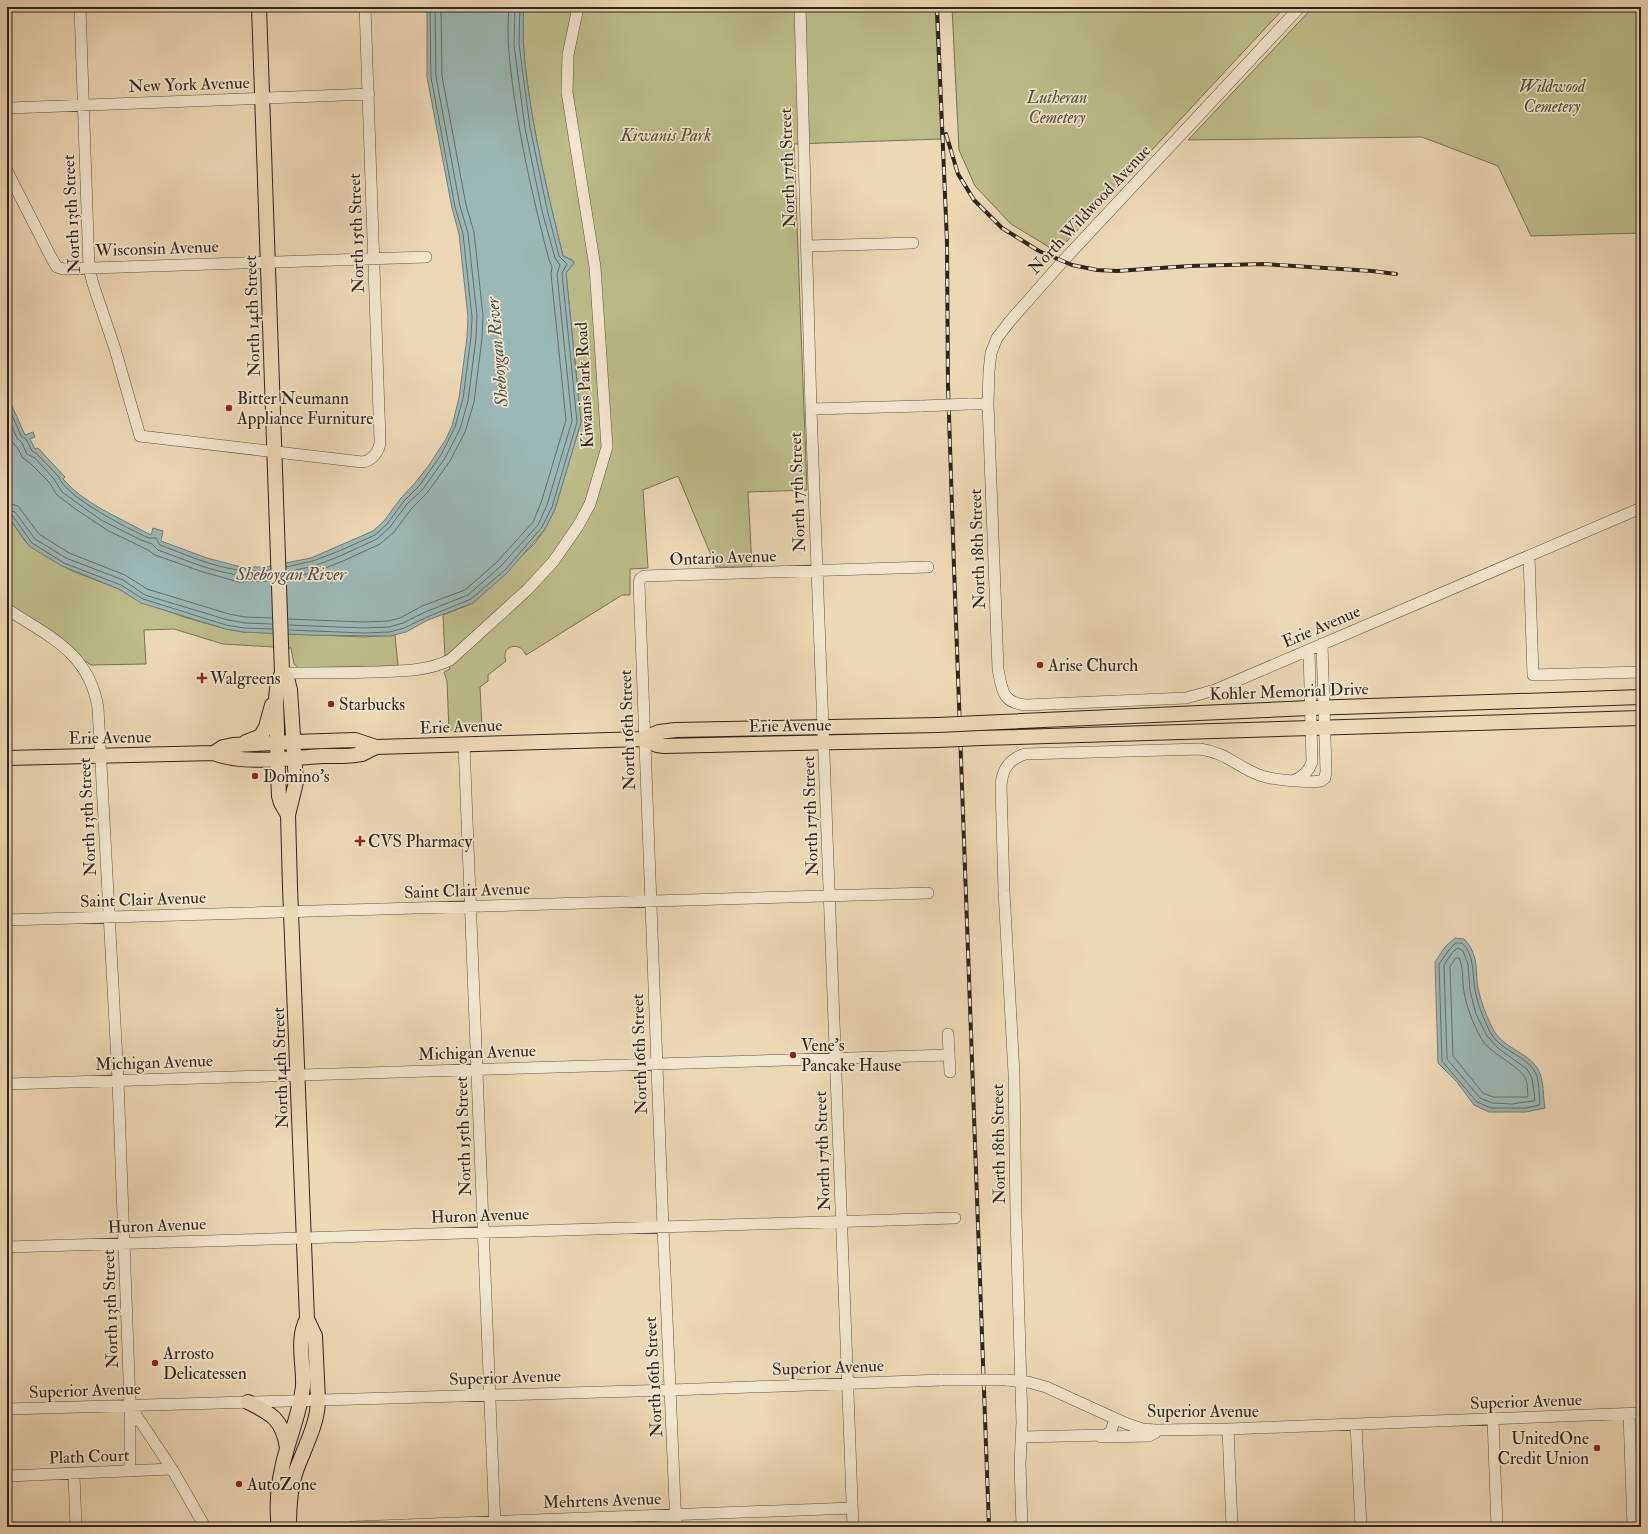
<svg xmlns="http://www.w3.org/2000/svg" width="1648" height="1534" font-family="'IM FELL Double Pica',serif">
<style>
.green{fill:#bdbd8a;stroke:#767154}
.water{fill:#9bb8b6;stroke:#707d79}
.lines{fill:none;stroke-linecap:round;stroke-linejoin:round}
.shore{stroke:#656e6a;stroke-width:1}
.minor-casing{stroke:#5e5244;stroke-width:12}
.major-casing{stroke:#2f251e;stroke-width:16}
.minor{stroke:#f3e6cf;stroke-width:11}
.major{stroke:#edd8b5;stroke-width:14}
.rail-casing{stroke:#2f251e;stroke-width:4}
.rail{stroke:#f3e6cf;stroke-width:2.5;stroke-dasharray:8;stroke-linecap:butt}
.minor-bridge-casing{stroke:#5e5244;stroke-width:12;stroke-linecap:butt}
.major-bridge-casing{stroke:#2f251e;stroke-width:16;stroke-linecap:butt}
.minor-bridge{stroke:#f3e6cf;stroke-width:11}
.major-bridge{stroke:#edd8b5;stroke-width:14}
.poi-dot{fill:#8f2418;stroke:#f3e6cf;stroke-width:1.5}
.labels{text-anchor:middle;stroke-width:3.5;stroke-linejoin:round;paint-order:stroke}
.street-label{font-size:17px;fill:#2f251e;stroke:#f3e6cf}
.park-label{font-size:17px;font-style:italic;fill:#524b39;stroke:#f3e6cf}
.poi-label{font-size:17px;fill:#2f251e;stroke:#f3e6cf;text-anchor:start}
.water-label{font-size:18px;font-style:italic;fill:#4f514c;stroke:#f3e6cf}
</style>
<rect width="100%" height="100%" fill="#edd8b5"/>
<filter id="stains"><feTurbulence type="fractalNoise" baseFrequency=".005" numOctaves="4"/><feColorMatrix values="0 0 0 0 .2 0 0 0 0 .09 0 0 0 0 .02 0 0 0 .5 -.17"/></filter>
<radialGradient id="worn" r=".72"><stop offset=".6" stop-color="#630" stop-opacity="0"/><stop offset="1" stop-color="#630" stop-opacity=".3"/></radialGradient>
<path class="green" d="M 524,7 L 935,7 L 941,139 L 794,144 L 807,490 L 748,492 L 752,567 L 716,567 L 678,476 L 643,490 L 648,568 L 630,569 L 630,595 L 622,595 L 526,655 C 520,640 500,646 506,661 L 488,675 L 488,681 L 480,687 L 482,730 L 449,731 L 447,681 L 444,672 L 450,669 L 445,657 L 443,615 L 473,603 L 535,543 L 545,529 L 555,509 L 581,422 L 566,273 L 574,263 L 572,260 L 563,256 C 550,203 537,149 529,95 C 525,65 521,37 524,7 Z
M 952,7 L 1285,7 L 1057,252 L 1011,224 L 975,186 L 959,150 Z
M 1313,7 L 1641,7 L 1641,233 L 1531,236 L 1498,166 L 1422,137 L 1188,140 Z
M 7,515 L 25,541 L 70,570 L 119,589 L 135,599 L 184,617 L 226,629 L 243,632 L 364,637 L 395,635 L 398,666 L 299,668 L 294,664 L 291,648 L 223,644 L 174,629 L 144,630 L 146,664 L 91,665 L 7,607 Z"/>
<path class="water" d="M 427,7 L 524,7 C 521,37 525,65 529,95 C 537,149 550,203 563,256 L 572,260 L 574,263 L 566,273 L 581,422 L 555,509 L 545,529 L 507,573 L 473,603 L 428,620 L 406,632 L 390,636 L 308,635 L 243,632 L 226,629 L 141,603 L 119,589 L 62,566 L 29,546 L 7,515 L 7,387 L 9,399 L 25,435 L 33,432 L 35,437 L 30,439 L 35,449 L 38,448 L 65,477 L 63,479 C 83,503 118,517 145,532 L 151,535 L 153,528 L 163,531 L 161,541 L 207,558 L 241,567 L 265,567 L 311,558 L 373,531 L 384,521 L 401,498 L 415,483 L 429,465 L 446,439 L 452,426 L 459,398 L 467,337 L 468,317 L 459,234 L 452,208 L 427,77 Z
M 1455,938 L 1464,939 C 1479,955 1475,968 1478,988 C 1481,1002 1487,1018 1494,1031 C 1505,1050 1533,1053 1540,1074 C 1544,1084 1543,1098 1545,1108 L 1526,1112 L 1489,1112 L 1474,1105 L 1457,1082 L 1438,1063 L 1435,962 L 1445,947 Z"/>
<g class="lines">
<path class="shore" d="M 7,403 L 21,436 L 26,439 L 32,451 L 37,454 L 59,477 C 64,496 130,530 149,538 L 156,538 L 160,545 C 195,558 232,576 270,570
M 7,415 L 17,438 L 22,443 L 27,454 L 35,458 L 54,479 L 62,492 L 101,520 L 141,540 L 152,544 L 158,550 C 194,563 232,581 271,575
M 7,430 L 12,442 L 17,447 L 23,458 L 31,464 L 49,482 L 57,495 L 77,510 L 107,530 L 148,550 L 155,555 L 203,572 L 239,582 L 271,581
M 7,503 L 18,506 L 39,534 L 69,553 L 125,575 L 147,589 L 229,614 L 245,617 L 272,618
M 7,509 L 15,512 L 35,539 L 66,558 L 123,580 L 145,595 L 228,620 L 245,623 L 272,624
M 7,514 L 12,515 L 32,543 L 64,563 L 121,585 L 143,599 L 226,625 L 244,628 L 272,629
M 286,567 L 313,561 L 339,551 L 375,535 L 387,524 L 404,501 L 419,486 L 441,455 L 455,427 L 463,399 L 471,337 L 472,317 L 463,234 L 455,207 L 431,77 L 430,7
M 287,572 L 314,566 L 340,556 L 377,539 L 390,527 L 407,504 L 423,489 L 445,458 L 460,429 L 468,401 L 476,338 L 477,316 L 468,233 L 460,206 L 436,77 L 435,7
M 287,578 L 316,572 L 343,561 L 380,544 L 394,532 L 412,508 L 427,493 L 450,461 L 465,432 L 474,402 L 482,338 L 483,316 L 474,232 L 466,205 L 442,76 L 441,7
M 288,619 L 364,622 L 388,621 L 400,618 L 422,606 L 465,590 L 497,562 L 533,522 L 541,503 L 566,420 L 551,274 L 552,267 L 549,260 C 535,206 522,151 514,95 C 510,66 506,37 509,7
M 288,625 L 364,628 L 389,627 L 403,623 L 425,612 L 468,595 L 501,566 L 538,525 L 547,505 L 572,421 L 557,274 L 560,265 L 555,258 L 542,211 L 525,128 L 514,45 L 515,7
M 289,630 L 364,633 L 390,632 L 404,628 L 427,617 L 471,599 L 505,570 L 542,527 L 552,507 L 577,422 L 562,273 L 567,264 L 559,256 L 547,209 L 530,127 L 519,44 L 520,7
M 1456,943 L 1462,943 C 1475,956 1472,973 1475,989 C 1477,1004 1484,1019 1490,1032 C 1500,1052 1529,1055 1537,1076 C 1539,1084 1539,1095 1540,1103 L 1539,1105 L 1526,1108 L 1491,1108 L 1477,1102 L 1442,1061 L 1439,964 L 1449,950 Z
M 1458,948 L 1463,951 L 1468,964 L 1470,991 L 1476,1014 L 1487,1036 L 1499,1049 L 1527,1069 L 1532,1078 L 1535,1100 L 1533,1101 L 1512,1104 L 1492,1103 L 1480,1098 L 1447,1059 L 1444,965 L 1452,953 Z
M 1456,958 L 1459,958 C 1464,969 1462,981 1464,992 C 1467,1008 1473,1024 1481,1038 C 1490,1055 1522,1066 1526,1080 C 1528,1084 1527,1090 1528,1095 L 1527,1097 L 1493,1097 L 1483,1093 L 1453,1056 L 1450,967 Z"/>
<defs>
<path id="minor" d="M 80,7 L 89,268 L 93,284 L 115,349 L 140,436 L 362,462 C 372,461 380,451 380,441 L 365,7
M 800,7 L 811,409 L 853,1527
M 1300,7 L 1063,261 L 1010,321 L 997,338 L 991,353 L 989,371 L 988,404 L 998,669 C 1002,690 1002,703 1026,705 L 1186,698 L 1215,690 L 1641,508
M 10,108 L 369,94
M 7,171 L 52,259 L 57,267 L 63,269 L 426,257
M 807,246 L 913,243
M 969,404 L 988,404
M 811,409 L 922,406
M 1529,556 L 1533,675 L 1641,672
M 7,609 C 49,637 89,652 98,708 L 118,1080 L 130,1405 L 130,1471
M 282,673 C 312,673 342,673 372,672 C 399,671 425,672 450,660 L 527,590 L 553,562 L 578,526 L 590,504 L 607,447 L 595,267 L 567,92 L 568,55 L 578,7
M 464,744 L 495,1527
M 1295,780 C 1304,776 1309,771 1312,762 L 1309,650
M 7,920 L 928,893
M 948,1034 L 950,1072
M 7,1084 L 949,1055
M 7,1247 L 955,1218
M 1006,1380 L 1028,1382 L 1046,1387 L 1125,1423 L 1142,1429 L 1156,1430 L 1228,1429 L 1641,1413
M 130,1406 L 172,1469 L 205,1527
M 7,1409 L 671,1390 L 942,1380
M 1629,1414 L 1633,1527
M 1493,1419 L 1497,1527
M 1356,1424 L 1361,1527
M 1228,1429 L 1232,1527
M 1022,1437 L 1106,1435 L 1111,1431 L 1115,1419
M 1101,1437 L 1149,1436 L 1155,1433
M 74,1474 L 76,1527
M 7,1476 L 172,1469
M 353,1527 L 852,1508
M 676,1527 L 663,1227 L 639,583 L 640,579 L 644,576 L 928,567
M 1022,1527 L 1020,1464 L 1022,1422 L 1016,1216 L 1014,1074 L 1004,891 L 1001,786 C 1002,769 1009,759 1025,754 L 1200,749 C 1227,753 1236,766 1259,775 C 1271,780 1309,783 1321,781 L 1325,778 L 1326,771 L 1322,644"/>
<path id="major" d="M 259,7 L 282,673 C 273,690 277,711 277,731 C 277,752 278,774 279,796 L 281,803 L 288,815
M 282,673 L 288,682 L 290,690 L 296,782 L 288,815 L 290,887 L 307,1319 L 315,1336 L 318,1400 C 318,1424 304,1448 296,1471 C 290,1488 289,1509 289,1527
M 980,723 L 1310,708 L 1641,697
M 981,738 L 1641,718
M 643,739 L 657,745 L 664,746 L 938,740
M 246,742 L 261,736 L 266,727 L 272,705
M 214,753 L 223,747 L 233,745 L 294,742 L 355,740 L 376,747
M 7,758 L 214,753 C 241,765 292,758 322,756 C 335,756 349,757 362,754 C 367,752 371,749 376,747 L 643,739 L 659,732 L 676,730 L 938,725
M 248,1402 C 272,1414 282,1419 287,1447
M 279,1527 C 275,1500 280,1471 288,1445 C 294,1425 301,1406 303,1386 C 304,1365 296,1338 307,1319"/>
</defs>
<use href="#minor" class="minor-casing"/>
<use href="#major" class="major-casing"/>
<use href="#minor" class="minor"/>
<use href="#major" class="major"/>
<defs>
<path id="rail" d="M 937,7 L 947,242 L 948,386 L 954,567 L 989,1527
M 946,134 L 958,174 L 974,200 L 1002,228 L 1039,251 L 1072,265 L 1097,270 L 1117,271 L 1190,266 L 1263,264 L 1372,271 L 1396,274"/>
</defs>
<use href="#rail" class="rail-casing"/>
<use href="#rail" class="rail"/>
<defs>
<path id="minor-bridge" d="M 922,406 L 969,404
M 942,1380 L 1006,1380"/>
<path id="major-bridge" d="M 938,725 L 980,723
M 938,740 L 981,738"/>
</defs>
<use href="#minor-bridge" class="minor-bridge-casing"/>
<use href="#major-bridge" class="major-bridge-casing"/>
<use href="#minor-bridge" class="minor-bridge"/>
<use href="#major-bridge" class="major-bridge"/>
</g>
<g class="poi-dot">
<circle cx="229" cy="408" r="4"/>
<circle cx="1040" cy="665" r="4"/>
<path d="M200 672h4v4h4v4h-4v4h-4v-4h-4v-4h4z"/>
<circle cx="331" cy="704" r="4"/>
<circle cx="255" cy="776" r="4"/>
<path d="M358 835h4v4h4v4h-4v4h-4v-4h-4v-4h4z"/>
<circle cx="793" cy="1055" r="4"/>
<circle cx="155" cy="1363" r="4"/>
<circle cx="1597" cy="1448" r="4"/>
<circle cx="239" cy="1484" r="4"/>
</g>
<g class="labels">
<g class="street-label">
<text transform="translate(189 84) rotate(-2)" y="6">New York Avenue</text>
<text transform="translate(787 168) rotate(-92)" y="6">North 17th Street</text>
<text transform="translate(1089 209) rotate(-47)" y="6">North Wildwood Avenue</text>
<text transform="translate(71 214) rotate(-93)" y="6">North 13th Street</text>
<text transform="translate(356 233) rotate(-92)" y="6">North 15th Street</text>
<text transform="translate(157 248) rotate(-2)" y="6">Wisconsin Avenue</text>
<text transform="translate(252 316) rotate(-92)" y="6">North 14th Street</text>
<text transform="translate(584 385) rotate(-93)" y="6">Kiwanis Park Road</text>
<text transform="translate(797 492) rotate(-92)" y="6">North 17th Street</text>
<text transform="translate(977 549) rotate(-92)" y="6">North 18th Street</text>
<text transform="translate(723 557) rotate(-2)" y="6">Ontario Avenue</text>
<text transform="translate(1321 626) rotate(-23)" y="6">Erie Avenue</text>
<text transform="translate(1289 691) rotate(-2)" y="6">Kohler Memorial Drive</text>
<text transform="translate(790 725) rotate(-1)" y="6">Erie Avenue</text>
<text transform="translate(461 726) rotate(-2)" y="6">Erie Avenue</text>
<text transform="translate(627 730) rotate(-92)" y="6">North 16th Street</text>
<text transform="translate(110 737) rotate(-1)" y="6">Erie Avenue</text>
<text transform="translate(810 816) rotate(-92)" y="6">North 17th Street</text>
<text transform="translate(87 817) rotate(-93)" y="6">North 13th Street</text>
<text transform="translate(467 890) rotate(-2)" y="6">Saint Clair Avenue</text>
<text transform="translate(143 899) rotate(-2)" y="6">Saint Clair Avenue</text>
<text transform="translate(477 1052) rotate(-2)" y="6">Michigan Avenue</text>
<text transform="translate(639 1054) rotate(-92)" y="6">North 16th Street</text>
<text transform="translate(154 1062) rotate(-2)" y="6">Michigan Avenue</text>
<text transform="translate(280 1068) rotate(-92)" y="6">North 14th Street</text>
<text transform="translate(463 1136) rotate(-92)" y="6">North 15th Street</text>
<text transform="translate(998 1144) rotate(-91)" y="6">North 18th Street</text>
<text transform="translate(822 1151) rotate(-92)" y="6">North 17th Street</text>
<text transform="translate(480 1215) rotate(-2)" y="6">Huron Avenue</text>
<text transform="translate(157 1225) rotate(-2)" y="6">Huron Avenue</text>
<text transform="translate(110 1309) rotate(-92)" y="6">North 13th Street</text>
<text transform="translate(828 1367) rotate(-2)" y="6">Superior Avenue</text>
<text transform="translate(505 1377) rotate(-2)" y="6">Superior Avenue</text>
<text transform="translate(653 1377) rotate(-93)" y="6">North 16th Street</text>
<text transform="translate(85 1390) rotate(-2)" y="6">Superior Avenue</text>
<text transform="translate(1526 1401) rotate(-2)" y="6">Superior Avenue</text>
<text x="1203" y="1417">Superior Avenue</text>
<text transform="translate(89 1456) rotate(-2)" y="6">Plath Court</text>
<text transform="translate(602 1500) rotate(-2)" y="6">Mehrtens Avenue</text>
</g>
<g class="park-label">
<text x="1552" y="92">Wildwood<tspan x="1552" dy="20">Cemetery</tspan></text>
<text x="1057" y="103">Lutheran<tspan x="1057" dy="20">Cemetery</tspan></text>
<text x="666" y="141">Kiwanis Park</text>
</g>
<g class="poi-label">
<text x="237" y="404">Bitter Neumann<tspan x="237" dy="20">Appliance Furniture</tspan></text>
<text x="1048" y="671">Arise Church</text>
<text x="210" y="684">Walgreens</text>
<text x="339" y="710">Starbucks</text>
<text x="263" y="782">Domino's</text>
<text x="368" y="847">CVS Pharmacy</text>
<text x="801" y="1051">Vene's<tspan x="801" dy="20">Pancake Hause</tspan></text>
<text x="163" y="1359">Arrosto<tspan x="163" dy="20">Delicatessen</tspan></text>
<text x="1589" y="1444" text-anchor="end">UnitedOne<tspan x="1589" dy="20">Credit Union</tspan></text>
<text x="247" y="1490">AutoZone</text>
</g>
<g class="water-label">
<text transform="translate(497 352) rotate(-95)" y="6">Sheboygan River</text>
<text x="291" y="580">Sheboygan River</text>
</g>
</g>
<rect width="1648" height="1534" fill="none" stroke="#edd8b5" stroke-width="24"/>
<rect x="8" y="8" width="1632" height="1518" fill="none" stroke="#2f251e" stroke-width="2"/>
<rect x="12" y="12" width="1624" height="1510" fill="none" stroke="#2f251e"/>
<rect width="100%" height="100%" filter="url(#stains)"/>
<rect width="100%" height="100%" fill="url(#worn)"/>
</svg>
